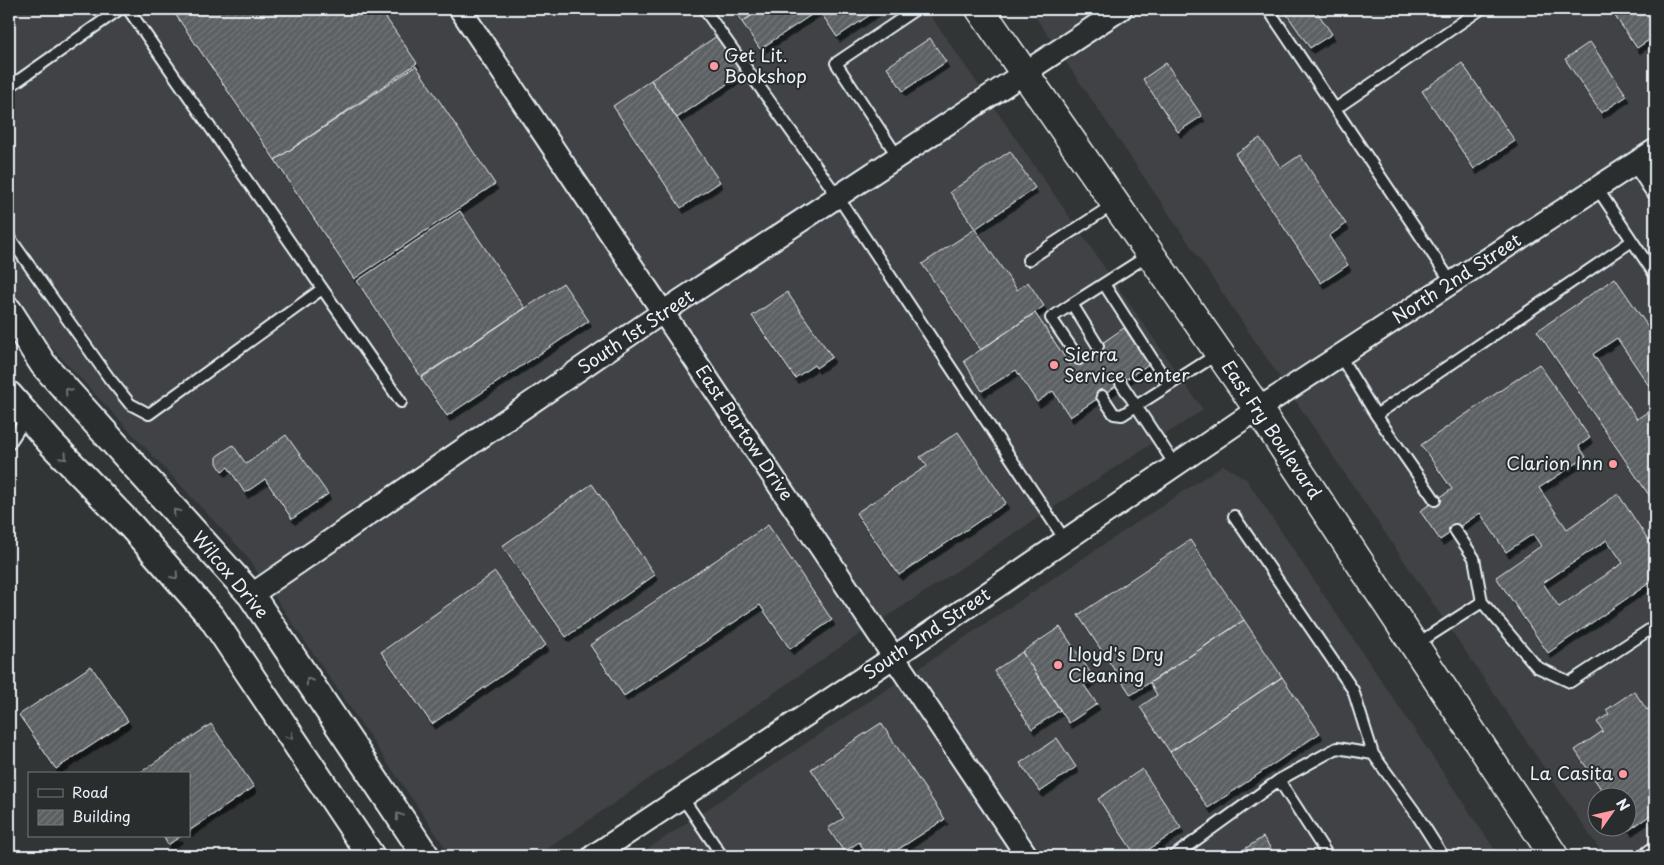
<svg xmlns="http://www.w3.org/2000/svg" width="1664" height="865" font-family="'Playpen Sans',sans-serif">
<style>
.built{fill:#3f4244;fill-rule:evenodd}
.building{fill:url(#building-hatch);stroke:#e8f1f8;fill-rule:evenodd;filter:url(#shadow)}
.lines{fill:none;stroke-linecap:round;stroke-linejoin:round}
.service-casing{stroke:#e8f1f8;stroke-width:14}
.minor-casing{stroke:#e8f1f8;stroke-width:25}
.tertiary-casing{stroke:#e8f1f8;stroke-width:30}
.secondary-casing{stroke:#e8f1f8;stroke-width:31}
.service{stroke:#2a2d2e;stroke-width:10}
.minor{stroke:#2a2d2e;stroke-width:21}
.tertiary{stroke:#2a2d2e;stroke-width:26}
.secondary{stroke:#2a2d2e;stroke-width:28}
.oneway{stroke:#6c7275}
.poi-dot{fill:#ff9aa2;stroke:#2a2d2e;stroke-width:2}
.labels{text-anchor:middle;stroke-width:4;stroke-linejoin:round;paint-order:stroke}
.poi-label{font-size:18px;fill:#e8f1f8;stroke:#2a2d2e;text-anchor:start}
.street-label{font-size:18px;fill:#e8f1f8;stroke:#2a2d2e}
</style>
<defs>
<pattern id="building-hatch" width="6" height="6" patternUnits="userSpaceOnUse" patternTransform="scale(1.25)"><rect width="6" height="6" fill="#5c6063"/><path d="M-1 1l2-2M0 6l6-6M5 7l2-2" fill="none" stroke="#73777a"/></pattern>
<filter id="shadow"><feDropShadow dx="3" dy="5.5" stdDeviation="0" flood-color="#0009"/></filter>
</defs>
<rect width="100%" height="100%" fill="#323536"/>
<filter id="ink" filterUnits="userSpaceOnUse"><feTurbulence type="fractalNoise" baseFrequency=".02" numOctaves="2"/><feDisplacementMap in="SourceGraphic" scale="10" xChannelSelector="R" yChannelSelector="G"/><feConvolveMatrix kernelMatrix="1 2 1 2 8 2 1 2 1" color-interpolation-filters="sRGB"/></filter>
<g filter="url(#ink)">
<path class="built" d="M 9,9 L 926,9 L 1203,410 L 845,644 L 537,856 L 451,856 L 246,555 L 48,344 L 9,286 Z
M 1030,9 L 1655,9 L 1655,856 L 1604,856 ZM 1596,798 L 1626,798 L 1626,828 L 1596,828 Z
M 1223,465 L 1246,479 L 1499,856 L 637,856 Z"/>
<path class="building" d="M 177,9 L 380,9 L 417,63 L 275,160 L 173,11 Z
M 733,9 L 762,9 L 742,22 Z
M 762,9 L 820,9 L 760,49 L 742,22 Z
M 820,9 L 879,9 L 837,37 L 819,10 Z
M 1283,9 L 1315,9 L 1332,34 L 1310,48 Z
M 1610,9 L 1655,9 L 1655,36 L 1637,48 Z
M 717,36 L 742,74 L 677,118 L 651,80 Z
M 930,38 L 946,62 L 903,91 L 887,67 Z
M 1590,42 L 1627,96 L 1601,113 L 1565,59 Z
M 1166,63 L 1202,116 L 1178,132 L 1143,79 Z
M 1462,63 L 1515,141 L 1474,169 L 1422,91 Z
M 416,66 L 495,184 L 354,279 L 275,160 Z
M 651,80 L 720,182 L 681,208 L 613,106 Z
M 1260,138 L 1281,168 L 1300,155 L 1346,224 L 1329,236 L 1348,265 L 1321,283 L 1235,154 Z
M 1010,151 L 1035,188 L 975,229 L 950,192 Z
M 460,211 L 525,308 L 421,377 L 357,281 Z
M 975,229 L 1017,290 L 1028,282 L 1044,306 L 981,350 L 922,264 Z
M 1615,278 L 1655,337 L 1655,395 L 1617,338 L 1593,354 L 1637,419 L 1655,407 L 1655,504 L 1537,331 Z
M 563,283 L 589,321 L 447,416 L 421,378 Z
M 787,292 L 832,357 L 816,368 L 814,365 L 795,378 L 752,316 Z
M 1035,313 L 1070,365 L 1124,328 L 1149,364 L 1070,417 L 1053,391 L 1037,402 L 1016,370 L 982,391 L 964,361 Z
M 1539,364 L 1590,438 L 1579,446 L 1586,457 L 1539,488 L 1567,529 L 1618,494 L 1655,550 L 1655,579 L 1548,653 L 1496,577 L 1541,546 L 1533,534 L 1506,552 L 1480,513 L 1440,540 L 1420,511 L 1452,489 L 1421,445 ZM 1607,540 L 1623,563 L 1559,607 L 1543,583 Z
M 958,432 L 1006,503 L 899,575 L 856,513 L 927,466 L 920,457 Z
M 286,435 L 328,494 L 292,519 L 265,479 L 245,493 L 228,467 L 222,471 L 217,463 L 217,456 L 233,445 L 246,464 Z
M 592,484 L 655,575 L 566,637 L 502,546 Z
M 768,525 L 832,620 L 790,649 L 760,605 L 624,696 L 590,645 Z
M 1190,540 L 1244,620 L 1131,695 L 1078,615 Z
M 495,572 L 546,645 L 432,724 L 381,652 Z
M 1244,620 L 1282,677 L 1170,752 L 1140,707 L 1157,695 L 1150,683 Z
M 1060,627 L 1094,678 L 1084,685 L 1097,704 L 1069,723 L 1022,652 Z
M 1022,652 L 1060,710 L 1032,729 L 994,671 Z
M 91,666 L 128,721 L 56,769 L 19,715 Z
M 1282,677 L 1320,733 L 1208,808 L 1170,752 Z
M 1634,691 L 1647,710 L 1655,704 L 1655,812 L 1629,830 L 1626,826 L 1626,798 L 1607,798 L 1575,750 L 1603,731 L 1597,722 L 1609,714 L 1606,710 Z
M 881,723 L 945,819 L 888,856 L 868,856 L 859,842 L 844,852 L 828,828 L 844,818 L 811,769 Z
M 211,724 L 254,787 L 189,831 L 189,774 L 138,774 Z
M 1057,738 L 1076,767 L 1040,792 L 1020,763 Z
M 1142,769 L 1181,828 L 1139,856 L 1136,856 L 1098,799 Z
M 163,836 L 181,836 L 168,845 Z
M 1263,837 L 1276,856 L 1234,856 Z
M 237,850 L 241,856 L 229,856 Z"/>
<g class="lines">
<defs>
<path id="service" d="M 128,9 L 401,402
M 704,9 L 838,197 L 1065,540
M 1268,9 L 1452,283
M 9,87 L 120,9
M 1335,109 L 1481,9
M 898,157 L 836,63 L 916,9
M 1597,188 L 1655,275
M 9,237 L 109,378 L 130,404 L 149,414 L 322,289
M 1028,260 L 1114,204
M 1104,284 L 1169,385 L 1219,353
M 1072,304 L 1051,318 L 1079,359
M 1098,346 L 1072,304 L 1149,255
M 1340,356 L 1376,415 L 1632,241
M 1121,383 L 1175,465
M 1102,396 L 1114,414 L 1122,415 L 1169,385
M 1376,415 L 1435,500
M 9,444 L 27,417
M 1234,516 L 1353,690 L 1373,754 L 1415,812 L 1443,856
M 1455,530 L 1474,558 L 1482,602
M 1415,645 L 1482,602 L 1537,667 L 1570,682 L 1655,626
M 1279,780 L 1328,856
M 682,797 L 722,856
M 1174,856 L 1279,780 L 1337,748 L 1373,754"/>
<path id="minor" d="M 460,9 L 1027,856
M 1638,162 L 1655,188
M 251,595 L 663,312 L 1121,9
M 593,856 L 894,657 L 1258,409 L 1655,150
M 1651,856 L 1655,853"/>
<path id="tertiary" d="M 9,311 L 43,364 L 251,595 L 426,856
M 9,395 L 51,443 L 132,527 L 212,618 L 371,856"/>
<path id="secondary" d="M 980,9 L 1258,409 L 1554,856"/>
</defs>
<use href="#service" class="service-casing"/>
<use href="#minor" class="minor-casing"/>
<use href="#tertiary" class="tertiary-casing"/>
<use href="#secondary" class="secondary-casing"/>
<use href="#service" class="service"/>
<use href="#minor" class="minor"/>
<use href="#tertiary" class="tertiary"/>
<use href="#secondary" class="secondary"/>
</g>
<defs><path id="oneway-chevron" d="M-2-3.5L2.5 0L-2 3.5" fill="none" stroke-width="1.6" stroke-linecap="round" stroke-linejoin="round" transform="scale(1.25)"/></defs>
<g class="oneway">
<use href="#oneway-chevron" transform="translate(68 391) rotate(-132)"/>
<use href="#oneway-chevron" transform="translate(64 457) rotate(46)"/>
<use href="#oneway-chevron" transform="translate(176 512) rotate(-132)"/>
<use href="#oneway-chevron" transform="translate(175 576) rotate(49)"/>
<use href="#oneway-chevron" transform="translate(309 681) rotate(-124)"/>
<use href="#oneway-chevron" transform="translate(290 736) rotate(56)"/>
<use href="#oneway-chevron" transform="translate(399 816) rotate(-124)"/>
</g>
</g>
<g class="poi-dot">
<circle cx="714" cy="66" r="5"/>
<circle cx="1054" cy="365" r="5"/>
<circle cx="1613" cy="464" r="5"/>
<circle cx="1058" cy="665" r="5"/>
<circle cx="1623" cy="774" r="5"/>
</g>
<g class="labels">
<g class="poi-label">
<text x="724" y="62">Get Lit.<tspan x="724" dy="21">Bookshop</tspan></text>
<text x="1064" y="361">Sierra<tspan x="1064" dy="21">Service Center</tspan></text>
<text x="1603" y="470" text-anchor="end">Clarion Inn</text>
<text x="1068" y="661">Lloyd's Dry<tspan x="1068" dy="21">Cleaning</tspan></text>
<text x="1613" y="780" text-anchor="end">La Casita</text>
</g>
<g class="street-label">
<text transform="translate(1457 279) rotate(-33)" y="6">North 2nd Street</text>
<text transform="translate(636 332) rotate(-34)" y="6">South 1st Street</text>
<text transform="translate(1271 430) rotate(56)" y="6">East Fry Boulevard</text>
<text transform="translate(744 433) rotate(56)" y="6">East Bartow Drive</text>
<text transform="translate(230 575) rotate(50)" y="6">Wilcox Drive</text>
<text transform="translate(927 634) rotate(-34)" y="6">South 2nd Street</text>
</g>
</g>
<rect width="1664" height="865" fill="none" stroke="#2a2d2e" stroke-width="30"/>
<rect x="15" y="15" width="1634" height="835" fill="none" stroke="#e8f1f8" stroke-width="2" filter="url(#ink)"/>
<rect x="28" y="772" width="162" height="65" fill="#2a2d2e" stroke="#767b7f"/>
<rect x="38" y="789" width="25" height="8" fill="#2a2d2e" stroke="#767b7f"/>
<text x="72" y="798" font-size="15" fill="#e8f1f8">Road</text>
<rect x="38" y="810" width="25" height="15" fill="url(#building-hatch)" stroke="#767b7f"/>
<text x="72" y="822" font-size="15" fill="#e8f1f8">Building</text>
<g transform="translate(1612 812) rotate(56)"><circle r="24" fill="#2a2d2e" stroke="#767b7f"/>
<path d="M0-4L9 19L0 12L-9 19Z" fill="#ff9aa2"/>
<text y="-8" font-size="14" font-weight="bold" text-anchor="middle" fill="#e8f1f8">N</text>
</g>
</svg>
